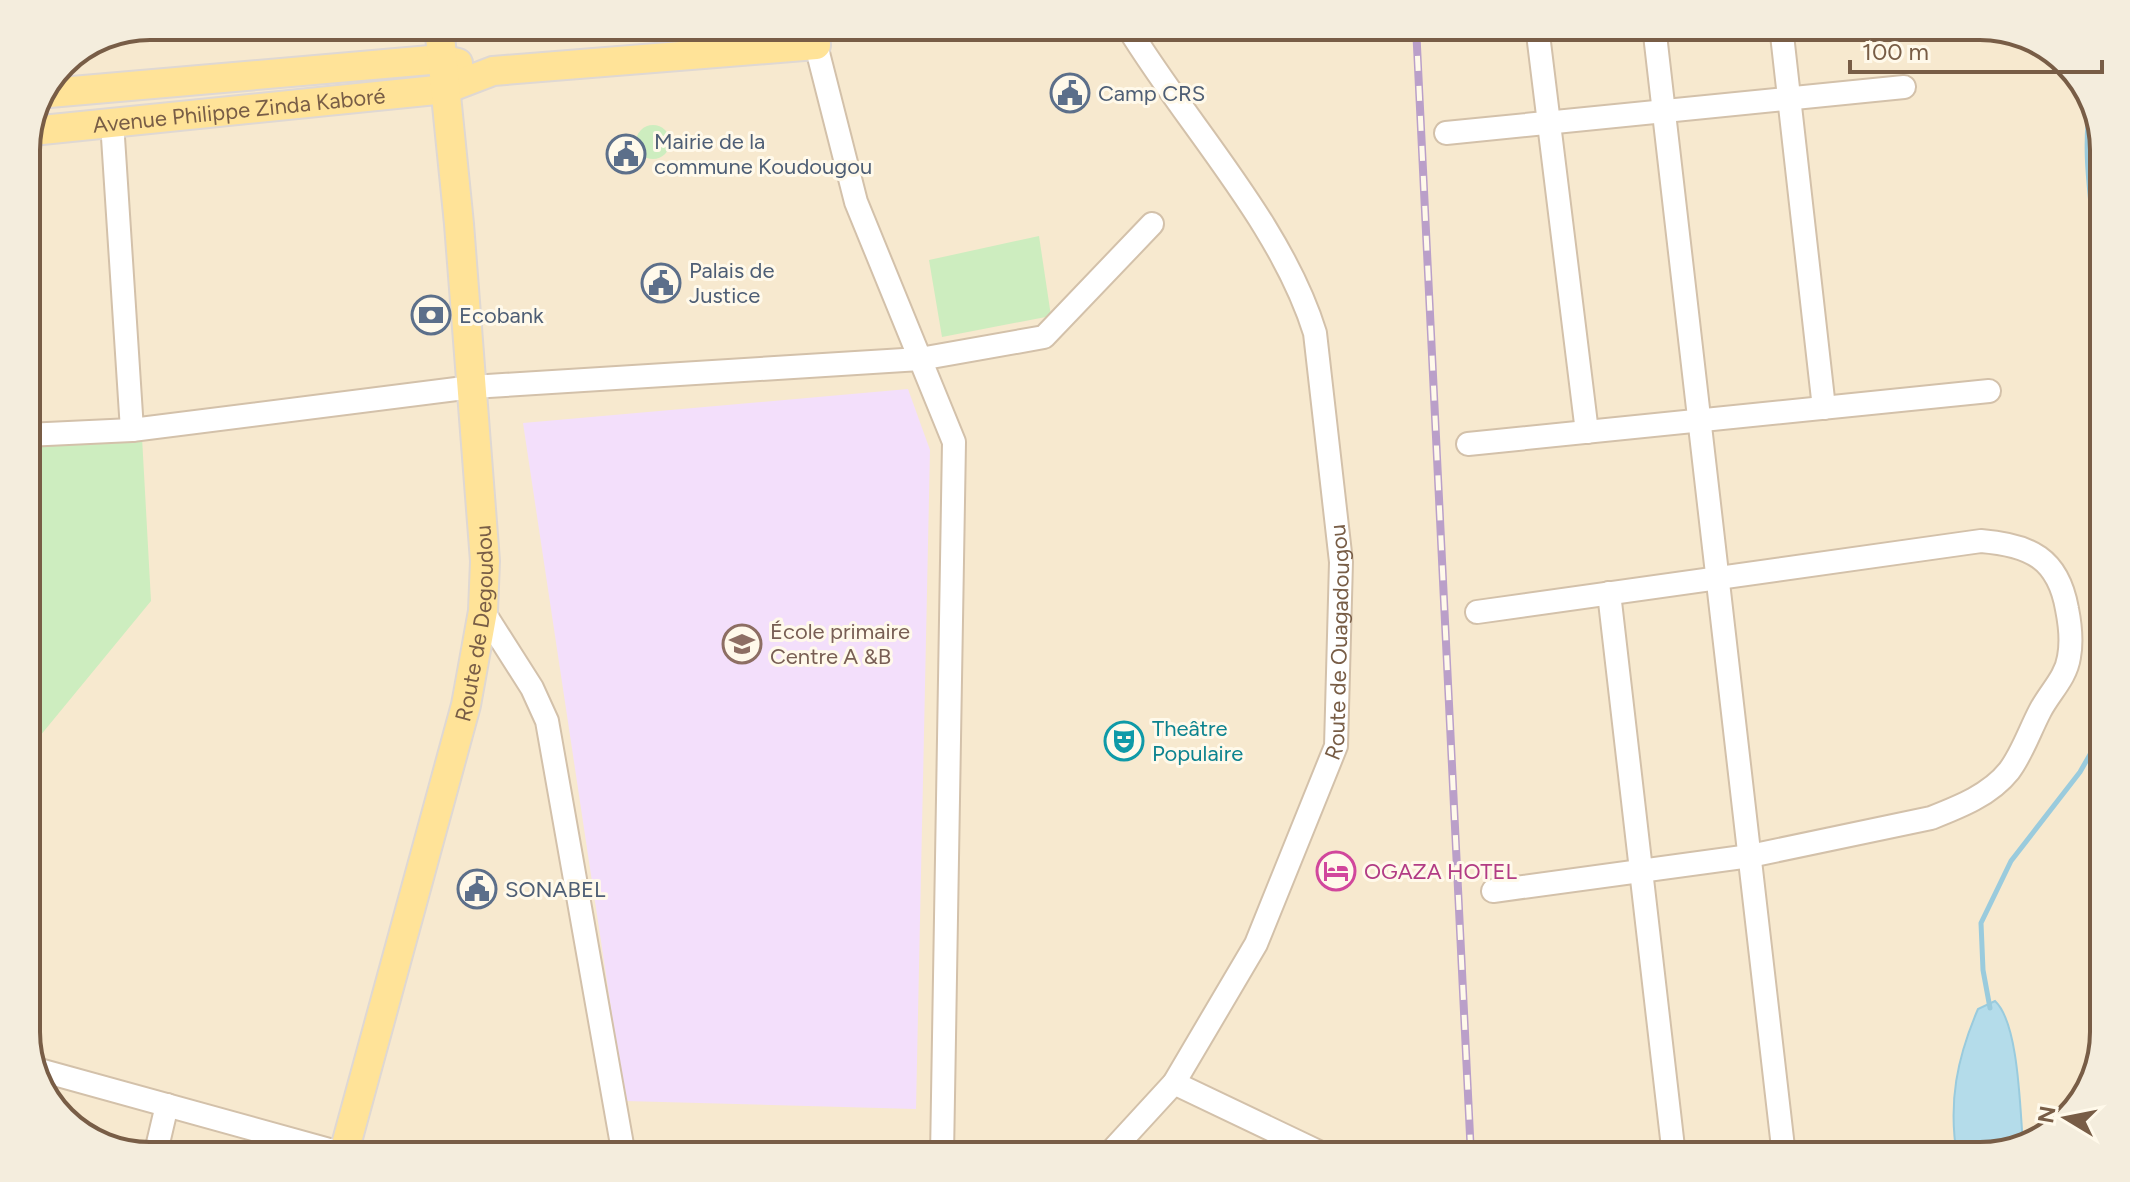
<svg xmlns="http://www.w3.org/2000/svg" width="2130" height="1182" font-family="Figtree,sans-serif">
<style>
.residential{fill:#f7e9cf}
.education{fill:#f3dffb}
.green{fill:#cdedbf}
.water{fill:#b4dcea;stroke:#9acbdd;stroke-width:2}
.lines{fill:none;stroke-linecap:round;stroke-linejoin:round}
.stream{stroke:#9acbdd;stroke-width:5}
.minor-casing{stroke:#d3c1aa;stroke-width:26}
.major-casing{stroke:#dfd8d3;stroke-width:32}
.minor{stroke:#fff;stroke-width:22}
.major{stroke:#ffe398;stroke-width:28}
.rail-casing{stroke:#ba9fc9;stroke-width:8}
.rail{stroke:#fff9ea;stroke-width:5;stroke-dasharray:15;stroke-linecap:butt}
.labels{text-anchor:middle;stroke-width:6;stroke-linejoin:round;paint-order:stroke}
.service-label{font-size:22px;fill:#4e5e75;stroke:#fff9ea;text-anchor:start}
.street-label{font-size:22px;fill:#785d46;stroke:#fff9ea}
.education-label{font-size:22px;fill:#785e54;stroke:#fff9ea;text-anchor:start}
.culture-label{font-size:22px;fill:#0d838f;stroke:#fff9ea;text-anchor:start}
.hotel-label{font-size:22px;fill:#b23c85;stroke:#fff9ea;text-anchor:start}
.rim{fill:none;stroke:#785d46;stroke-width:4}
</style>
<rect width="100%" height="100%" fill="#fef6e2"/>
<path class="residential" d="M 150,26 L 1980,26 L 2041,42 L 2087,88 L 2104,143 L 2104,1032 L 2088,1093 L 2042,1139 L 1980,1156 L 150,1156 L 89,1140 L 47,1100 L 26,1039 L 26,143 L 63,62 Z"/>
<path class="education" d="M 908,389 L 930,450 L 916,1109 L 625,1101 L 523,423 Z"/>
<path class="green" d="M636 142a17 17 0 1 1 34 0a17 17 0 1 1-34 0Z
M 1039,236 L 1051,316 L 942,337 L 929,260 Z
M 142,437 L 151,601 L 26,753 L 26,447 Z"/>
<path class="water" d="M 1995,1001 C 2019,1023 2020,1111 2023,1144 L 1980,1156 L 1957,1156 C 1948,1102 1957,1058 1978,1009 Z"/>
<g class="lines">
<path class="stream" d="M 2091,102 C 2082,147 2091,197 2095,243 C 2099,301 2095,358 2104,416
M 1990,1008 L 1983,970 L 1981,923 L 2011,861 L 2080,772 L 2104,730"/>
<defs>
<g id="minor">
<path d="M 1537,26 L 1587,432"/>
<path d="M 1654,26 L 1784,1156"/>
<path d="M 1781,26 L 1824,408"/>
<path d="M 816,45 L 856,202 L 954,442 L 942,1156"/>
<path d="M 112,122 L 132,430"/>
<path d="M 1446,133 L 1904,87"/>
<path d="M 26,435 L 132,430 L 472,387 L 920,359 L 1044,337 L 1152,224"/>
<path d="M 1468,444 L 1989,391"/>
<path d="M 1609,593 L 1674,1156"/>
<path d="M 483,611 L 532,688 L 547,721 L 624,1156"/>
<path d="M 1477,612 L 1981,541 C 2030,545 2058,558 2067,609 C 2070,624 2072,641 2069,657 C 2066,678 2049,693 2040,711 C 2030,730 2022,754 2009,771 C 1990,795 1959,807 1931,818 L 1750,856 L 1493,891"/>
<path d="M 36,1069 L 344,1154"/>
<path d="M 1174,1083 L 1327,1156"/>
<path d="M 155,1156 L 167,1105"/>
<path id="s1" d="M 1107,1156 L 1174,1083 L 1256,944 L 1336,746 L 1341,562 L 1315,333 C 1281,223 1187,125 1127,26"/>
</g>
<g id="major">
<path d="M 49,93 L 442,59 L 458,63"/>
<path id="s2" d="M 32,131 L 446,89 L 493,71 L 816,45 L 814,26"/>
<path id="s3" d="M 343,1156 L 466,705 L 483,611 L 485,561 L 459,224 L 439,26"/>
</g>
</defs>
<use href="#minor" class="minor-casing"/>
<use href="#major" class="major-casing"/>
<use href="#minor" class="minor"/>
<use href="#major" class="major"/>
<defs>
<path id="rail" d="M 1416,26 L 1471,1156"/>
</defs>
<use href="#rail" class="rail-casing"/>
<use href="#rail" class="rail"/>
</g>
<defs>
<symbol id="civic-ring" viewBox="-11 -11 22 22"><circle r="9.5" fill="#fff9ea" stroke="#5c6f8a" stroke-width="1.5"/><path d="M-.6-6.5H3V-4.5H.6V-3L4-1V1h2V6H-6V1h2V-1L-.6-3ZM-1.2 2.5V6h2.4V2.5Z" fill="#5c6f8a"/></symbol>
<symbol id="bank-ring" viewBox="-11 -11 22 22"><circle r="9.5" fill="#fff9ea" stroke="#5c6f8a" stroke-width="1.5"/><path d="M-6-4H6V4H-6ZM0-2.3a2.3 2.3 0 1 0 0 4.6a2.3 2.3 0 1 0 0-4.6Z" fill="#5c6f8a"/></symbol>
<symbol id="school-ring" viewBox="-11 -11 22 22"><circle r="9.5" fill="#fff9ea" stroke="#8d6e63" stroke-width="1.5"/><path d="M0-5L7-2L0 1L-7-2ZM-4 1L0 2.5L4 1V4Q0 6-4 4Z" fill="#8d6e63"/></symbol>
<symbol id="theatre-ring" viewBox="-11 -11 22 22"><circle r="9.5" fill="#fff9ea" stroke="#0f9aa8" stroke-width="1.5"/><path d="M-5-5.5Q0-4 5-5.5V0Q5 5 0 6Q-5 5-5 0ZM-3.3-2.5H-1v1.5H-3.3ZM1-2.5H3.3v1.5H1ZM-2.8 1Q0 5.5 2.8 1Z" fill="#0f9aa8"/></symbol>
<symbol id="hotel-ring" viewBox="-11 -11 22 22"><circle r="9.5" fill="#fff9ea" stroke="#d1479c" stroke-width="1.5"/><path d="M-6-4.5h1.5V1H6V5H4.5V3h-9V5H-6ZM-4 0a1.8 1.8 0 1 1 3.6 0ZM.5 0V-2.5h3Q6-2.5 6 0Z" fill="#d1479c"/></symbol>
</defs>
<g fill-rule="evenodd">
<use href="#civic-ring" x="1048" y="71" width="44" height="44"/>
<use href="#civic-ring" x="604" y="132" width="44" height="44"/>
<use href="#civic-ring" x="639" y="261" width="44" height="44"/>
<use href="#bank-ring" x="409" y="293" width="44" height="44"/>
<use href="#school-ring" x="720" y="622" width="44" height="44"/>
<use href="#theatre-ring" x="1102" y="719" width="44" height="44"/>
<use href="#hotel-ring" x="1314" y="849" width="44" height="44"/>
<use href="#civic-ring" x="455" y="867" width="44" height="44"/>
</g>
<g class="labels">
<g class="service-label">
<text x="1098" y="101">Camp CRS</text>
<text x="654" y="149">Mairie de la<tspan x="654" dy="25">commune Koudougou</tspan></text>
<text x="689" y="278">Palais de<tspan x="689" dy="25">Justice</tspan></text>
<text x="459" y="323">Ecobank</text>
<text x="505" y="897">SONABEL</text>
</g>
<g class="street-label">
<text dy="8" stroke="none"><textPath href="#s2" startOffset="208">Avenue Philippe Zinda Kaboré</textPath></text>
<text dy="8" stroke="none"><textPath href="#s3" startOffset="550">Route de Degoudou</textPath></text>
<text dy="8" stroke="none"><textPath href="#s1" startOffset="578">Route de Ouagadougou</textPath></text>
</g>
<g class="education-label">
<text x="770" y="639">École primaire<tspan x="770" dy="25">Centre A &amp;B</tspan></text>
</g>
<g class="culture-label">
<text x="1152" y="736">Theâtre<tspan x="1152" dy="25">Populaire</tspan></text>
</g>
<g class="hotel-label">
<text x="1364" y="879">OGAZA HOTEL</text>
</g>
</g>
<path d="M0 0H2130V1182H0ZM150 40H1980A110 110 0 0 1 2090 150V1032A110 110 0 0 1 1980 1142H150A110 110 0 0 1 40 1032V150A110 110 0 0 1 150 40Z" fill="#f4eddd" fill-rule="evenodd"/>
<path class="rim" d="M150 40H1980A110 110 0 0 1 2090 150V1032A110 110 0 0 1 1980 1142H150A110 110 0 0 1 40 1032V150A110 110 0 0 1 150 40Z"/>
<g transform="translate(2066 1118) rotate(280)" stroke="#fff9ea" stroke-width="6" paint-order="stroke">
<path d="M0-6L14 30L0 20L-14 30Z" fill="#785d46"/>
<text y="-12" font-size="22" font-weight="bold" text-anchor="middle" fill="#785d46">N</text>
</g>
<path d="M1850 60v12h252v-12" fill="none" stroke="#785d46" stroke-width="4"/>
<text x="1862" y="60" font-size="24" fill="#785d46" stroke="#fff9ea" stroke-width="6" paint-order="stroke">100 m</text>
</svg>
